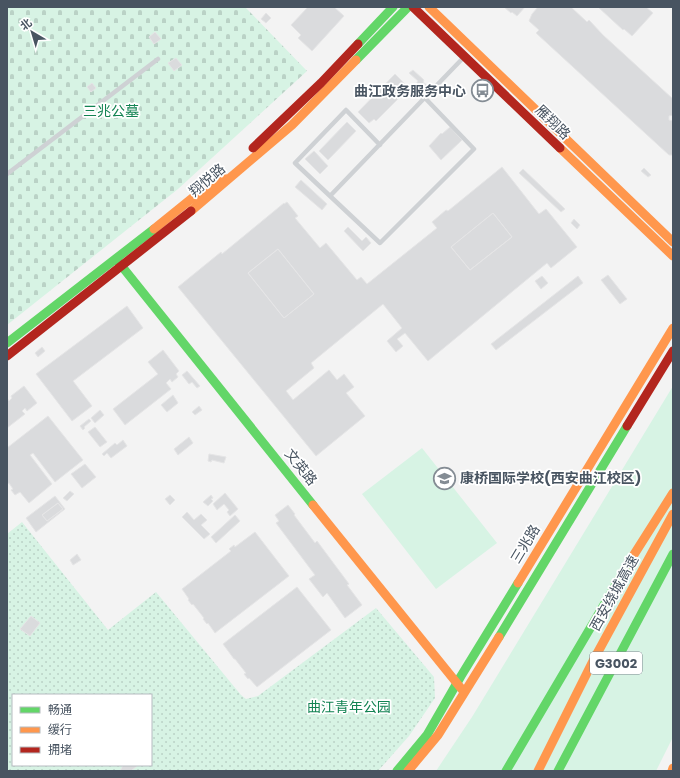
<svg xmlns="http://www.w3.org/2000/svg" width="680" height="778" font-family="Poppins,'Noto Sans SC',sans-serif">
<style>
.grass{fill:#d7f3e4}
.cemetery{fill:url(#cemetery-stones)}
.park{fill:url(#park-dots);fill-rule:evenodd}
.building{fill:#dadbdd;stroke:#e5e5e6;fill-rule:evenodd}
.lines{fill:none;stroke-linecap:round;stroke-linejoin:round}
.lane{stroke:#ced1d4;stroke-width:4.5}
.fast{stroke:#63d668;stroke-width:9}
.slow{stroke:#ff974d;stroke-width:9}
.jam{stroke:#b3261e;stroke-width:9}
.labels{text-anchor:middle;stroke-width:3.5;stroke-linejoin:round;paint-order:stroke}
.shield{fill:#fff;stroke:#7f8790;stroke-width:1}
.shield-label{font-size:13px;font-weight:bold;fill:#485461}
.poi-label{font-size:14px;font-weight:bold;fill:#485461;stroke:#fff;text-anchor:end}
.park-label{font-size:14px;fill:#128352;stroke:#fff}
.street-label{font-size:14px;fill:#485461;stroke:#fff}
</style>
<defs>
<pattern id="cemetery-stones" width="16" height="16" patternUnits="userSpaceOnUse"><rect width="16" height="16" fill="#d7f3e4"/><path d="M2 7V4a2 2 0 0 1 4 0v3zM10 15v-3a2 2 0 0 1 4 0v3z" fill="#bad2c6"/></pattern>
<pattern id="park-dots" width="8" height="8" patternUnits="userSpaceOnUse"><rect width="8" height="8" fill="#d7f3e4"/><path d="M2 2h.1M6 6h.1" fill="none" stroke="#bad2c6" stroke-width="1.8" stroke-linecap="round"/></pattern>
</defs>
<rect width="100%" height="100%" fill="#f3f3f3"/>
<path class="grass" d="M 673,386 L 673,737 L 656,771 L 436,771 L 472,717 Z
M 422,448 L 497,543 L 436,589 L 362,494 Z"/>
<path class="cemetery" d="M 7,7 L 245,7 L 307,71 L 178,189 L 7,325 Z"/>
<path class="park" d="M 22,522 L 108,630 L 156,592 L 241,695 L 246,699 L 258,696 L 376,608 L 434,677 L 435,698 L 409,736 L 378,771 L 7,771 L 7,534 ZM 13,695 L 151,695 L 151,765 L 13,765 Z"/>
<path class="building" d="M 308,7 L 334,7 L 344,16 L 312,51 L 298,38 L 301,35 L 291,25 Z
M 504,7 L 525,7 L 517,16 L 512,12 L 511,13 Z
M 538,7 L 571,7 L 587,22 L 589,20 L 603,35 L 673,99 L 673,115 L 669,116 L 669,120 L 673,121 L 673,155 L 669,155 L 536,33 L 539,30 L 529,21 L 532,14 Z
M 598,7 L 646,7 L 653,13 L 632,36 L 624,29 L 623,30 Z
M 266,13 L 271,18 L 266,23 L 261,19 Z
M 155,32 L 161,39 L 154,44 L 149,37 Z
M 176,58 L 182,65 L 174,71 L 168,63 Z
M 413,70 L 424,80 L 423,82 L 429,87 L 423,93 L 417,87 L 418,86 L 416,84 L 418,81 L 409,73 Z
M 395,74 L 408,87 L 402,92 L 403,94 L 376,121 L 374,119 L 369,123 L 358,112 Z
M 92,83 L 96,88 L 91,92 L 87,87 Z
M 347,122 L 356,131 L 328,160 L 319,151 Z
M 450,127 L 462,140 L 441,160 L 429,146 L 441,133 L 442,134 Z
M 314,151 L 328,166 L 320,174 L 305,159 Z
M 502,167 L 539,214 L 546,209 L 577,247 L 551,268 L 547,263 L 428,361 L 405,333 L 397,339 L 403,346 L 396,352 L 387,341 L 402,328 L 383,304 L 311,363 L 314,368 L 286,391 L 293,400 L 329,370 L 337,380 L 344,374 L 354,387 L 346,393 L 365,416 L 316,456 L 178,287 L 221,252 L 222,254 L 284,203 L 284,204 L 287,202 L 298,216 L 295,218 L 320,248 L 326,243 L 357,280 L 361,277 L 367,284 L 437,228 L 432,222 L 446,210 L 448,211 ZM 493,213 L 512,237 L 470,270 L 451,247 ZM 278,249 L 314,294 L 284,318 L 248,273 Z
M 644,168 L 651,175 L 648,177 L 641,171 Z
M 523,169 L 565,209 L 561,212 L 519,173 Z
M 301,180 L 327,204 L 322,210 L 295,187 Z
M 493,213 L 512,237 L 470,270 L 451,247 Z
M 574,219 L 580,225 L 577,229 L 571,223 Z
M 348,227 L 362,241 L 366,237 L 371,243 L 363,251 L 344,231 Z
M 278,249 L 314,294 L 284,318 L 248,273 Z
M 608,275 L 627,299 L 620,304 L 601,280 Z
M 542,276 L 548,283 L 541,289 L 535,281 Z
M 578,276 L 583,283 L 496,350 L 491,344 Z
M 127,306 L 143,328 L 73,381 L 92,406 L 72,421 L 36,374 Z
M 42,347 L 45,351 L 38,357 L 35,353 Z
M 163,350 L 179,371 L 176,374 L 178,377 L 172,382 L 170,379 L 166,383 L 171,389 L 125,425 L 113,409 L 158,374 L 148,362 Z
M 187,371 L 200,386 L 197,388 L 192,382 L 189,384 L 182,375 Z
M 24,386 L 37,403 L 27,411 L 25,408 L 22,411 L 25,414 L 7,428 L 7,398 L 9,401 L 12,398 L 11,396 Z
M 173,395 L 178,403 L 167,412 L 161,405 Z
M 199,406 L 202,410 L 195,415 L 192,412 Z
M 100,410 L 104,415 L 95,423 L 91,418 Z
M 48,416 L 83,460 L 55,482 L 33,453 L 30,455 L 52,484 L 29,503 L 20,492 L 15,495 L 11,490 L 13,489 L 9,483 L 7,484 L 7,448 Z
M 89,419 L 91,421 L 84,427 L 85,428 L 83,430 L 80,426 Z
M 95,427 L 107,442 L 100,447 L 88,432 Z
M 189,437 L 193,443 L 178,455 L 174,449 Z
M 123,440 L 127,446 L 111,458 L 107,453 L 104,456 L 102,454 L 115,443 L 117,445 Z
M 209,454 L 226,457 L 224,463 L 212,460 L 211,462 L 208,461 Z
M 85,464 L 96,477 L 82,488 L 71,474 Z
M 70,491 L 74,494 L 67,501 L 63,498 Z
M 225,493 L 238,509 L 230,516 L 227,512 L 229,510 L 224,504 L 217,510 L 213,504 Z
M 170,495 L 175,500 L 170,505 L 165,499 Z
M 211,495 L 213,498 L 211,499 L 213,501 L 208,506 L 203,502 Z
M 55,496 L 65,509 L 36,532 L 26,518 ZM 58,503 L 63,509 L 47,521 L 42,515 Z
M 58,503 L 63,509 L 47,521 L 42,515 Z
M 288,505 L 295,514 L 294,515 L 315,543 L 317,541 L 349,584 L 347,585 L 362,605 L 345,618 L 327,593 L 323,597 L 309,579 L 315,575 L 276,523 L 279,521 L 275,515 Z
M 187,512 L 194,520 L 201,514 L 207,520 L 201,525 L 210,534 L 204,539 L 182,517 Z
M 235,515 L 240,521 L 216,543 L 211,537 Z
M 255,532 L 289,576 L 215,633 L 208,623 L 207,624 L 203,619 L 204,618 L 193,604 L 192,605 L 188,600 L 189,599 L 182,589 L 231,551 L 229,549 L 234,545 L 235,547 Z
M 77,554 L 81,560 L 73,565 L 70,560 Z
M 297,587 L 331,630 L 257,687 L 249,678 L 248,679 L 244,674 L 246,673 L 235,659 L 234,659 L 223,644 Z
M 31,616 L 40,623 L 30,636 L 20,629 Z
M 123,765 L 135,765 L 137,766 L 131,771 L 120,771 Z"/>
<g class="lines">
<path class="lane" d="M 425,98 L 474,149 L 380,243 L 330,196 L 464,57
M 7,174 L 158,59
M 330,196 L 295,163 L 346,110 L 380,145"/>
<path class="fast" d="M 358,44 L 393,7
M 356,60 L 408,7
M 116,259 L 313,505
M 7,343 L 154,229
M 499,637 L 627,426
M 397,771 L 427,735 L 461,676 L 518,583
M 506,771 L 628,564
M 558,771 L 673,554"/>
<path class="slow" d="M 429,7 L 673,242
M 560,148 L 673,256
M 191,211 L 292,125 L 356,60
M 154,229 L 222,174
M 313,505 L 464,692
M 628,564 L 673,493
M 518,583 L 673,328
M 408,771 L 438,735 L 499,637
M 538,771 L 593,661 L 673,514
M 672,771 L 673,768"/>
<path class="jam" d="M 413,7 L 560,148
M 253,148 L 321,83 L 358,44
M 7,356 L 191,211
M 627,426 L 673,351"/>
</g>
<defs>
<symbol id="bus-ring" viewBox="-11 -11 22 22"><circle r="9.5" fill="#fff" stroke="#848c94" stroke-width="1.5"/><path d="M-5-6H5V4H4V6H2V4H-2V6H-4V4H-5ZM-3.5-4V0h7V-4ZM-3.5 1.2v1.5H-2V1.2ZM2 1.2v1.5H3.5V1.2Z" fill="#848c94"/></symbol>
<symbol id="school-ring" viewBox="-11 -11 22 22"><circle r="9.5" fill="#fff" stroke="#848c94" stroke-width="1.5"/><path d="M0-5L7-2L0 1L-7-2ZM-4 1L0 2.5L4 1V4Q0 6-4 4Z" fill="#848c94"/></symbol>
</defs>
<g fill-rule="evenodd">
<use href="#bus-ring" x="470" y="78" width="25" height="25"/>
<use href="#school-ring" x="432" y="466" width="25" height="25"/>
</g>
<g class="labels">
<rect class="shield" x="590" y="652" width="52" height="22" rx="3"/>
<g class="shield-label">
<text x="616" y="668">G3002</text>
</g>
<g class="poi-label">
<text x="466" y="96">曲江政务服务中心</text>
<text x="460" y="483" text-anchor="start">康桥国际学校(西安曲江校区)</text>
</g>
<g class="park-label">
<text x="111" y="116">三兆公墓</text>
<text x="349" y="712">曲江青年公园</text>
</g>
<g class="street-label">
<text transform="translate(553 122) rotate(44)" y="5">雁翔路</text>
<text transform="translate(207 180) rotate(-40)" y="5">翔悦路</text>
<text transform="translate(301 467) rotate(51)" y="5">文英路</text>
<text transform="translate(525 544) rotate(-59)" y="5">三兆路</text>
<text transform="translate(614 593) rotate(-61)" y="5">西安绕城高速</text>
</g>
</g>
<rect width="680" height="778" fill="none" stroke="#485461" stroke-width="16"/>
<rect x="12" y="694" width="140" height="72" fill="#ffffff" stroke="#b6bbc0"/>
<rect x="20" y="707" width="20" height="6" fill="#63d668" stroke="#b6bbc0"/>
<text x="48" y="714" font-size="12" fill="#485461">畅通</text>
<rect x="20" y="727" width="20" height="6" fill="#ff974d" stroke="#b6bbc0"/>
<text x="48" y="734" font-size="12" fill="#485461">缓行</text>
<rect x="20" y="747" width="20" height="6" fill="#b3261e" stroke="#b6bbc0"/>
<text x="48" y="754" font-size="12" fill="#485461">拥堵</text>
<g transform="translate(32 32) rotate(322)" stroke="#ffffff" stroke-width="3" paint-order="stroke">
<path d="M0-3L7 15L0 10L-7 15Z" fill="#485461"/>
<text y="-6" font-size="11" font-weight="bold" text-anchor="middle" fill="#485461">北</text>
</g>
</svg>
